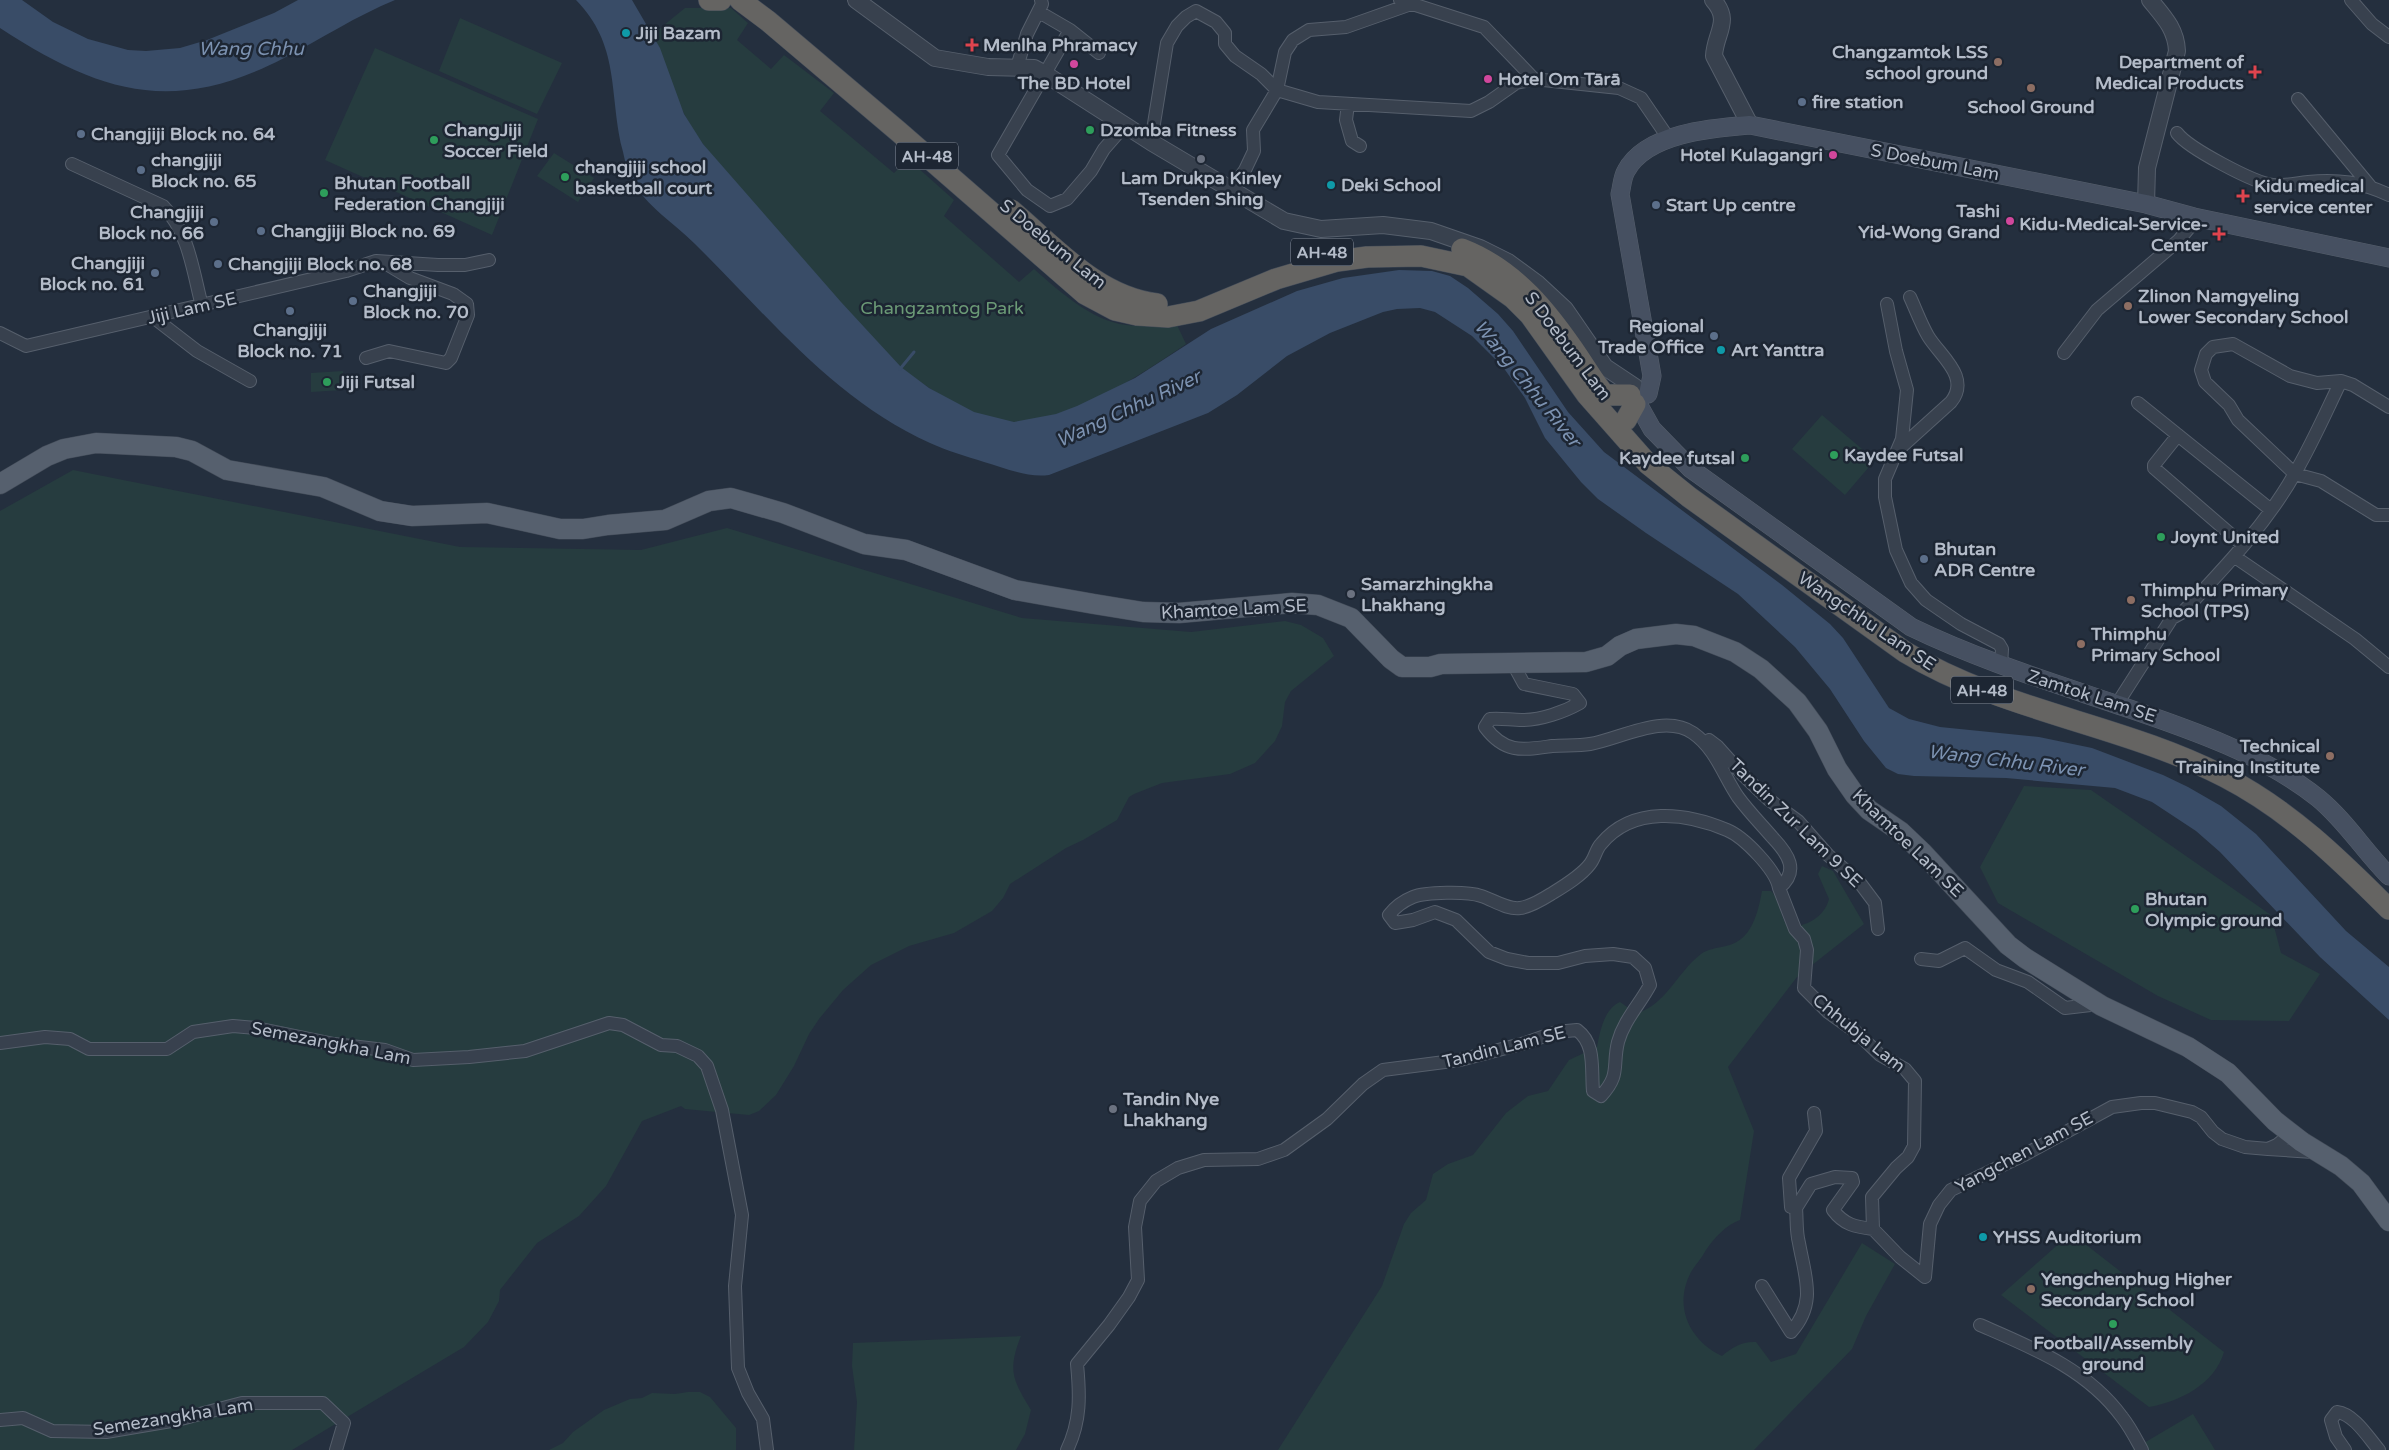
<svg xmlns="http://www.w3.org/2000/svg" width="2389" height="1450" font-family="'Varela Round',sans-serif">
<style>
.green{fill:#263c3f}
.water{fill:#394c67}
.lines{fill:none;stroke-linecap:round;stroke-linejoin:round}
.stream{stroke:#394c67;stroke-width:3}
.minor-casing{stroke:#565f6c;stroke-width:14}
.tertiary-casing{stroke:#565f6c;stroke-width:18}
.secondary-casing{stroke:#565f6c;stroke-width:19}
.primary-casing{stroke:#414a57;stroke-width:21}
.trunk-casing{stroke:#434c59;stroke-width:22}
.minor{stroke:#38414e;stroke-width:12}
.tertiary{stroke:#38414e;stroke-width:16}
.secondary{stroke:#465061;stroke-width:18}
.primary{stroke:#56606e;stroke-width:20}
.trunk{stroke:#656462;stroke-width:21}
.culture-dot{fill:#0f9aa8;stroke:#1d2633;stroke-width:2}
.health-dot{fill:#e0444e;stroke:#1d2633;stroke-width:2}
.education-dot{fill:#8d6e63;stroke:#1d2633;stroke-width:2}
.hotel-dot{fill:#d1479c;stroke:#1d2633;stroke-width:2}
.service-dot{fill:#5c6f8a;stroke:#1d2633;stroke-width:2}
.leisure-dot{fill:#2e9e5b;stroke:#1d2633;stroke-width:2}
.worship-dot{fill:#6b7280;stroke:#1d2633;stroke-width:2}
.labels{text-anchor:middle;stroke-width:5;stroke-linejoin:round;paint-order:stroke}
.shield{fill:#1d2633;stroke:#878f9c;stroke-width:1}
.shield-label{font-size:16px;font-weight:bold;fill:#b4bcc9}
.poi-label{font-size:18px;font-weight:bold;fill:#b4bcc9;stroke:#1d2633;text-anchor:start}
.street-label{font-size:18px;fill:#b4bcc9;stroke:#1d2633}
.park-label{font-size:18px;fill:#6b9a76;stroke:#1d2633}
.water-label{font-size:19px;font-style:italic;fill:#7c92b1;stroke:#1d2633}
</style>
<rect width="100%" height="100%" fill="#242f3e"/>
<path class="green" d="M 685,8 L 731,8 L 748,23 L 737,40 L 771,69 L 784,55 L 834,93 L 820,111 L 894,173 L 908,159 L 954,200 L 944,216 L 1019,282 L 1034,269 C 1059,291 1092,321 1126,325 C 1142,327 1160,325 1177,325 L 1186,344 C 1138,376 1075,420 1016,422 C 981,422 943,398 916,379 C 872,347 838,299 802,258 C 767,218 720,172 692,128 C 674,99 667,65 653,34 Z
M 460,18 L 562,63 L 537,114 L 439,71 Z
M 375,48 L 538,119 L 492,235 L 325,160 Z
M 554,153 L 594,178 L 578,202 L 537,176 Z
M 343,371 L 343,390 L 311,392 L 311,373 Z
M 1822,415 L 1875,460 L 1845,495 L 1792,449 Z
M 73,470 L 460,547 L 641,550 L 727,528 L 1022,618 L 1191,632 L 1285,621 L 1301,625 L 1323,638 L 1334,656 L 1291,691 L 1285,702 L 1282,726 L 1275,741 L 1255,763 L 1230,774 L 1162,783 L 1134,794 L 1129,797 L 1117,820 L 1083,840 L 1066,848 L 1010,884 L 1003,898 L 992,911 L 954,933 L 909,946 L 871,965 L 843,990 L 819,1019 L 809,1034 L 794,1066 L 776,1095 L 759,1111 L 749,1115 L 685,1109 L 681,1106 L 642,1121 L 606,1186 L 579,1216 L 537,1243 L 500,1290 L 499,1301 L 488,1322 L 464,1347 L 292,1450 L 0,1450 L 0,511 Z
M 2024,786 L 2091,790 L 2271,915 L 2281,953 L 2320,974 L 2289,1021 L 2211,1020 L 2158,996 L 1998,903 L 1980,867 Z
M 1822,866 L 1833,871 L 1864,924 L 1797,977 L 1728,1067 L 1754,1131 L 1740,1220 C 1726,1225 1714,1238 1706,1250 C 1702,1258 1695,1265 1691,1272 C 1673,1306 1689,1340 1722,1356 C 1732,1347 1743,1341 1756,1342 L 1771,1362 L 1796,1354 L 1862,1243 L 1895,1264 L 1866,1316 L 1852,1349 L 1754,1450 L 1278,1450 L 1382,1286 L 1404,1224 L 1411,1213 L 1426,1200 L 1433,1174 L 1448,1164 L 1473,1155 L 1506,1113 L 1528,1096 L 1548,1091 L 1569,1060 L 1597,1047 C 1600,1031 1604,1009 1620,1002 L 1630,1009 L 1630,1015 C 1665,1009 1675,974 1701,954 C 1708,949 1717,948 1726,946 C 1752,941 1758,912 1762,891 L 1771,891 C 1781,901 1779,916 1788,927 C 1805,927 1824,918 1829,899 L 1818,874 Z
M 2071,1233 L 2224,1352 C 2215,1384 2179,1402 2149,1407 L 2001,1295 Z
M 1021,1336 C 1007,1371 1013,1380 1031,1410 L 1025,1434 L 1016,1450 L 854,1450 L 857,1402 L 852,1366 L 853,1343 Z
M 688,1392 L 700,1392 L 710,1397 L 736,1428 L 736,1450 L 549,1450 L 563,1443 L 573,1432 L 604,1410 L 630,1399 L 642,1398 L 652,1393 L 675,1394 Z
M 2193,1414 L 2215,1450 L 2132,1450 Z"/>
<path class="water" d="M 0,0 L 22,0 L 53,22 L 88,39 L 128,50 L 146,51 L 180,48 L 207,40 L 274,13 L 298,0 L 395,0 C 356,16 321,39 284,58 C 172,116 100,93 0,28 Z
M 576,0 L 632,0 L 660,48 L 684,114 L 703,144 L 841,302 L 901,367 L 929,388 L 974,412 L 1014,422 L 1056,414 L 1077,406 L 1135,378 L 1211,329 L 1297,291 L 1343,278 L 1399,270 L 1432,271 L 1450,276 L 1468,288 L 1498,314 L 1513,331 L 1568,412 L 1604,452 L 1782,585 L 1830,624 L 1843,638 L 1889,708 L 1909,719 L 1940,727 L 2039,737 L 2092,748 L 2163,775 L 2188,787 L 2221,806 L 2256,834 L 2346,931 L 2389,967 L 2389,1020 L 2320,957 L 2220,852 L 2196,831 L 2152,802 L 2115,788 L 2006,778 L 1914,776 L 1898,774 L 1886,768 L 1864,741 L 1830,689 L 1795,647 L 1738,594 L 1646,533 L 1598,499 L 1581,482 L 1545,438 L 1525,398 L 1503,367 L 1472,336 L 1435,312 L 1420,308 L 1397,309 L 1383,312 L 1330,333 L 1287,356 L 1237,395 L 1208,413 L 1049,475 C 1027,478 1005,468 984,462 C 966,456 947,451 930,443 C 835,401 767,315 695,244 C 675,224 645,205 632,180 C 626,170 625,159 622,148 C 609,92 620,45 576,0 Z"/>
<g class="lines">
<path class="stream" d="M 900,369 L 914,352"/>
<defs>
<path id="minor" d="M 1400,0 L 1484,27 L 1534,79 L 1619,88 L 1641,98 L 1669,139
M 2351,0 L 2372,24 L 2389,37
M 1039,12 L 1070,30 L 1099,53
M 1070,30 L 998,155 L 1027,190 L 1050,206 L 1067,199 L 1091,171 L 1104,149 L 1125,125
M 1017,67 L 1027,34 L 1042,4 L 1041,0
M 2298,99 L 2370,186
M 1348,104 L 1346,120 L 1352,141 L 1360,146
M 2177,133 C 2188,148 2254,183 2273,185 C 2284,186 2297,183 2308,182 C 2337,179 2362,182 2389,195
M 1151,142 L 1167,43 L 1177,26 L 1186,17 L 1196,11 L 1216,22 L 1225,33 L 1225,44 L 1235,56 L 1261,74 L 1277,90 L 1318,102 L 1471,111 L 1489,102 L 1516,83 L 1534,79
M 72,164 L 163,206 C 189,232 193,272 202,306
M 1230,191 L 1245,170 L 1254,151 L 1253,130 L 1277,90 L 1285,52 L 1293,40 L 1309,30 L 1346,27 L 1414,3
M 1887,304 L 1896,351 L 1907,390 L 1902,439 L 1885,479 L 1885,497 L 1896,550 L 1911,583 L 1926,600 L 1961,624 L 1999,644 L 2002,649 L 2001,666
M 153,317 L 197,351 L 250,381
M 0,333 L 26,346 L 346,271 L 376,261 L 438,265 L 465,265 L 489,260
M 2064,353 L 2097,310 L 2179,240 L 2189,228 L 2194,217
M 366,358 L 389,351 L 446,363 L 451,358 L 468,315 L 467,304 L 453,294 L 410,278 L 385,263
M 2138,403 L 2271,510
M 2389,407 L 2353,385 L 2341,381 L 2317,383 L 2290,376 L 2233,344 L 2213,347 L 2206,354 L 2201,370 L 2205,382 L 2229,405 L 2238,420 L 2295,474 L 2321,481 L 2376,515 L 2389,515
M 2178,435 L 2154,465 L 2154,468 L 2243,545
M 1899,449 L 1951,402 C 1971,377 1940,356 1928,336 C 1921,324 1916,310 1910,297
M 2235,557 L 2355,639 L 2389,667
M 2117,704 L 2172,618 L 2183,612 C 2223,569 2266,525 2295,473 C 2312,444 2326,412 2341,381
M 1709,740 L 1717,746 L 1744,776 L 1768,799 L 1798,821 L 1828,855 L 1860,883 L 1875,903 L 1878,929
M 1779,888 L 1795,929 L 1804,939 L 1807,950 L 1804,988 L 1828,1012 L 1856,1032 L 1880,1055 L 1905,1069 L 1915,1081 L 1914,1146 L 1908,1157 L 1896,1168 L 1872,1197 L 1873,1229
M 1921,959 L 1939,961 L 1965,948 L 1996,970 L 2028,982 L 2065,1008 L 2099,1004
M 0,1043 L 45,1037 L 70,1039 L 89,1049 L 167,1049 L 193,1032 L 233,1026 L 256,1028 L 334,1044 L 385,1050 L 413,1060 L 469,1057 L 525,1051 L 609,1023 L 623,1025 L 661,1045 L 677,1046 L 698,1056 L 707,1066 L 722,1110 L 742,1215 L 735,1286 L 738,1368 L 748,1393 L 763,1419 L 767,1450
M 1814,1113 L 1816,1131 L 1789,1178 L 1791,1207 L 1796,1208 L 1811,1184 L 1835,1177 L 1852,1178 L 1853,1182 L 1833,1210 C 1844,1225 1856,1227 1873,1229 L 1900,1257 L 1925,1277 L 1930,1224 L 1939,1205 L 1951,1190 L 2024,1155 L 2112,1107 L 2141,1103 L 2155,1103 L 2192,1112 L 2201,1117 L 2213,1132 L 2222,1139 L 2245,1147 L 2268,1149 L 2277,1145 L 2292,1133
M 2268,1149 L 2313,1152
M 1762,1286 L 1791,1332 C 1817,1303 1805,1277 1799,1243 C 1796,1232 1797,1220 1796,1208
M 1980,1325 C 2033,1348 2087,1369 2122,1417 C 2130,1427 2136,1439 2142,1450
M 0,1420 L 23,1418 L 52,1431 L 106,1432 L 177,1420 L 242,1403 L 323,1403 L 344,1423 L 336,1450
M 1067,1450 C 1081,1421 1080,1395 1077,1364 L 1109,1325 L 1129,1297 L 1138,1280 L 1135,1227 L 1140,1201 L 1156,1181 L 1178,1168 L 1204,1160 L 1258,1159 L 1284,1150 L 1327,1119 L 1363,1084 L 1383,1070 L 1460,1060 L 1525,1043 L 1556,1032 L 1577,1030 C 1596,1044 1591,1069 1593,1091 L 1601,1096 C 1621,1074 1612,1067 1618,1042 C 1624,1020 1640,1004 1650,985 L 1645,968 L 1633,957 L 1613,954 L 1585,956 L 1558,963 L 1528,963 L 1507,959 L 1489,952 L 1456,920 L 1435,912 L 1413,920 L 1395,923 L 1389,915 C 1395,907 1403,901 1413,897 C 1425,892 1468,891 1481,896 C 1492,899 1507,910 1520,908 C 1530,907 1543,899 1551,894 C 1564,886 1581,876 1590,864 C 1595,858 1596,849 1601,844 C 1633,805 1687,813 1727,830 C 1744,837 1776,870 1779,888 C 1800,871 1788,854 1773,838 C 1761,824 1749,812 1738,797 C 1723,775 1716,749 1693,733 C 1664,713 1620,739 1590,744 C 1578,746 1565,745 1552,746 C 1523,750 1505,754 1485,727 L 1490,719 C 1501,718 1511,720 1522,720 C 1541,720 1564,712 1580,703 L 1573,694 L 1524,684 L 1512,662
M 2345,1450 L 2336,1437 L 2331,1420 L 2337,1412 C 2354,1414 2368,1437 2379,1450"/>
<path id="tertiary" d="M 856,0 L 935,58 L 988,67 L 1034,68 L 1045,74 L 1151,142 L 1284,221 L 1321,229 L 1383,225 L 1431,231 L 1480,248 L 1508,262 L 1538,284 L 1565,309 L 1605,367 L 1635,387
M 1713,0 C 1732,21 1715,33 1714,56 L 1750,125
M 2146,204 L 2147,168 L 2177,51 C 2176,29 2164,17 2150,0"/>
<path id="secondary" d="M 1648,394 L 1652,376 L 1620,194 C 1622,187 1622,178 1626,171 C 1646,133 1712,128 1750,125 L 2146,204 L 2194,217 L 2389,258
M 1638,404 L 1652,429 L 1691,469 L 1911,627 C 1981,661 2054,683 2127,708 C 2192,730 2264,755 2318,798 C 2346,821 2364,851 2389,876"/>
<path id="primary" d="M 0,484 L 47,456 L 64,449 L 96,443 L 176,447 L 192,451 L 227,470 L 323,487 L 380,511 L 412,516 L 487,513 L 560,529 L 583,529 L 608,525 L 665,520 L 709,501 L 731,498 L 783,513 L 864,544 L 906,550 L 1015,590 L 1094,604 L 1143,612 L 1179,613 L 1292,603 L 1318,605 L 1351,618 L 1391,659 L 1402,667 L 1430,667 L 1441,664 L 1586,662 L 1607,656 L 1620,646 L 1636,639 L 1676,634 L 1694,636 L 1735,652 L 1761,669 L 1797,702 L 1818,731 L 1837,769 L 1855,795 L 1869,810 L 1901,832 L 1922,852 L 2008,945 L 2025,958 L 2102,1006 L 2188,1047 L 2228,1073 L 2275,1121 L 2302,1142 L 2341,1166 L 2361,1183 L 2389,1221"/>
<path id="trunk" d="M 709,0 L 721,0
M 740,0 L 768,21 L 899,132 L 1085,294 L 1115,310 L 1137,315 L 1168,317 L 1199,311 L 1276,279 L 1337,261 L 1367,257 L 1421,256 L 1468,266 L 1513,298 L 1530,315 L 1587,395 L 1648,464 L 1689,497 L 1905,652 C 2004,712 2123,724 2225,777 C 2289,810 2339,859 2389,909
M 1011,210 C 1055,247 1097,297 1157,304
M 1462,249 C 1516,270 1549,313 1580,359 C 1588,371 1595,383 1604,394
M 1605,395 L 1630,395
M 1626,420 L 1635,404"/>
</defs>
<use href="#minor" class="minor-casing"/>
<use href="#tertiary" class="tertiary-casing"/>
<use href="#secondary" class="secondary-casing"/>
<use href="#primary" class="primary-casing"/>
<use href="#trunk" class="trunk-casing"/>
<use href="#minor" class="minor"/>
<use href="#tertiary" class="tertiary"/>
<use href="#secondary" class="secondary"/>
<use href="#primary" class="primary"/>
<use href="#trunk" class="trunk"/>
</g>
<g class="culture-dot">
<circle cx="626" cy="33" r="5"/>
<circle cx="1331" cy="185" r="5"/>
<circle cx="1721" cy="350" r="5"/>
<circle cx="1983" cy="1237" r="5"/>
</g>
<g class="health-dot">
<path d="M969.5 37.5h5v5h5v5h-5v5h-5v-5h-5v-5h5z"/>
<path d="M2252.5 64.5h5v5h5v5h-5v5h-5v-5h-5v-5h5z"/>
<path d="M2240.5 188.5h5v5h5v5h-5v5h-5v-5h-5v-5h5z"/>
<path d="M2216.5 226.5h5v5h5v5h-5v5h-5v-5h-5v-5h5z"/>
</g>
<g class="education-dot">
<circle cx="1998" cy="62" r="5"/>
<circle cx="2031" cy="88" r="5"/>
<circle cx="2128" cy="306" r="5"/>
<circle cx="2131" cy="600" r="5"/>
<circle cx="2081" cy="644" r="5"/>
<circle cx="2330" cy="756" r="5"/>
<circle cx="2031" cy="1289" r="5"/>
</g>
<g class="hotel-dot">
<circle cx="1074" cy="64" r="5"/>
<circle cx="1488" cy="79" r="5"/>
<circle cx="1833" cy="155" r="5"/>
<circle cx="2010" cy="221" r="5"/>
</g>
<g class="service-dot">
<circle cx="1802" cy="102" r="5"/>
<circle cx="81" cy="134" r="5"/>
<circle cx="141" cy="170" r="5"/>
<circle cx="1656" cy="205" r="5"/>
<circle cx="214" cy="222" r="5"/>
<circle cx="261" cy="231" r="5"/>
<circle cx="218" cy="264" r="5"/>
<circle cx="155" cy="273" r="5"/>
<circle cx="353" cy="301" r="5"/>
<circle cx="290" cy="311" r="5"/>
<circle cx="1714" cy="336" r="5"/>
<circle cx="1924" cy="559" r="5"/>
</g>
<g class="leisure-dot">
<circle cx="1090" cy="130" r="5"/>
<circle cx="434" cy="140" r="5"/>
<circle cx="565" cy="177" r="5"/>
<circle cx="324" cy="193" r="5"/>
<circle cx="327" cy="382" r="5"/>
<circle cx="1834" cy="455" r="5"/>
<circle cx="1745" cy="458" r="5"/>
<circle cx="2161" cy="537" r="5"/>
<circle cx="2135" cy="909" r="5"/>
<circle cx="2113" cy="1324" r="5"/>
</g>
<g class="worship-dot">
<circle cx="1201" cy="159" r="5"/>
<circle cx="1351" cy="594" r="5"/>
<circle cx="1113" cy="1109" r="5"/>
</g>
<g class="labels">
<g class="shield">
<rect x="896" y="142.5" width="62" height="27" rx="4"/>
<rect x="1291" y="238.5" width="62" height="27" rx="4"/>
<rect x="1951" y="676.5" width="62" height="27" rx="4"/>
</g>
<g class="shield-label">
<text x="927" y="162">AH-48</text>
<text x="1322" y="258">AH-48</text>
<text x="1982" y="696">AH-48</text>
</g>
<g class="poi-label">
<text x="636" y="39">Jiji Bazam</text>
<text x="983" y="51">Menlha Phramacy</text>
<text x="1988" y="58" text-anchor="end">Changzamtok LSS<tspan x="1988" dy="21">school ground</tspan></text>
<text x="2244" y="68" text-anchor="end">Department of<tspan x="2244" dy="21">Medical Products</tspan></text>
<text x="1498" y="85">Hotel Om Tārā</text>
<text x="1074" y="89" text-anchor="middle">The BD Hotel</text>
<text x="1812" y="108">fire station</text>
<text x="2031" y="113" text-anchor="middle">School Ground</text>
<text x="444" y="136">ChangJiji<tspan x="444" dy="21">Soccer Field</tspan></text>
<text x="1100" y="136">Dzomba Fitness</text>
<text x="91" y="140">Changjiji Block no. 64</text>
<text x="1823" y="161" text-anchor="end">Hotel Kulagangri</text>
<text x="151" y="166">changjiji<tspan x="151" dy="21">Block no. 65</tspan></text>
<text x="575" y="173">changjiji school<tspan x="575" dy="21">basketball court</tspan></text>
<text x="1201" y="184" text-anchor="middle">Lam Drukpa Kinley<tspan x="1201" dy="21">Tsenden Shing</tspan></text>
<text x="334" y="189">Bhutan Football<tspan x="334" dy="21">Federation Changjiji</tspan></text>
<text x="1341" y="191">Deki School</text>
<text x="2254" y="192">Kidu medical<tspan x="2254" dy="21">service center</tspan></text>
<text x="1666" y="211">Start Up centre</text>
<text x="2000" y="217" text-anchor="end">Tashi<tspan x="2000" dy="21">Yid-Wong Grand</tspan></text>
<text x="204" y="218" text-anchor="end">Changjiji<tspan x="204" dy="21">Block no. 66</tspan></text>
<text x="2208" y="230" text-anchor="end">Kidu-Medical-Service-<tspan x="2208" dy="21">Center</tspan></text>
<text x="271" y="237">Changjiji Block no. 69</text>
<text x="145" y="269" text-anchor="end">Changjiji<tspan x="145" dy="21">Block no. 61</tspan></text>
<text x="228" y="270">Changjiji Block no. 68</text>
<text x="363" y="297">Changjiji<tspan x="363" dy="21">Block no. 70</tspan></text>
<text x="2138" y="302">Zlinon Namgyeling<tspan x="2138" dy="21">Lower Secondary School</tspan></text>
<text x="1704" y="332" text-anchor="end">Regional<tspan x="1704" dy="21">Trade Office</tspan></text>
<text x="290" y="336" text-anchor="middle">Changjiji<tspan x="290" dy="21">Block no. 71</tspan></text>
<text x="1731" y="356">Art Yanttra</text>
<text x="337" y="388">Jiji Futsal</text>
<text x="1844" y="461">Kaydee Futsal</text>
<text x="1735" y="464" text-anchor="end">Kaydee futsal</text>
<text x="2171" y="543">Joynt United</text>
<text x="1934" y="555">Bhutan<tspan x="1934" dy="21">ADR Centre</tspan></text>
<text x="1361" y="590">Samarzhingkha<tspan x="1361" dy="21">Lhakhang</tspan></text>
<text x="2141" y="596">Thimphu Primary<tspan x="2141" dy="21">School (TPS)</tspan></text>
<text x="2091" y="640">Thimphu<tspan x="2091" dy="21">Primary School</tspan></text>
<text x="2320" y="752" text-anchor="end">Technical<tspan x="2320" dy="21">Training Institute</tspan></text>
<text x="2145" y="905">Bhutan<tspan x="2145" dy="21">Olympic ground</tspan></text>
<text x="1123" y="1105">Tandin Nye<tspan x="1123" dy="21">Lhakhang</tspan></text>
<text x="1993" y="1243">YHSS Auditorium</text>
<text x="2041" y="1285">Yengchenphug Higher<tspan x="2041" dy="21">Secondary School</tspan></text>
<text x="2113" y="1349" text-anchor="middle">Football/Assembly<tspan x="2113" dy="21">ground</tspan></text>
</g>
<g class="street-label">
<text transform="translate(1935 162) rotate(11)" y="6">S Doebum Lam</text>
<text transform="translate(1053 244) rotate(39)" y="6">S Doebum Lam</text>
<text transform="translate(192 308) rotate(-13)" y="6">Jiji Lam SE</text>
<text transform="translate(1568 346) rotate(53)" y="6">S Doebum Lam</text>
<text transform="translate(1234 609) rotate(-3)" y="6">Khamtoe Lam SE</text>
<text transform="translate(1867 621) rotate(34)" y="6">Wangchhu Lam SE</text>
<text transform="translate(2092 696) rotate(18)" y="6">Zamtok Lam SE</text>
<text transform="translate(1796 823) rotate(44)" y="6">Tandin Zur Lam 9 SE</text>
<text transform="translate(1908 843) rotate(44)" y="6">Khamtoe Lam SE</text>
<text transform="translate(1859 1033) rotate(39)" y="6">Chhubja Lam</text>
<text transform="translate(331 1043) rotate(11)" y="6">Semezangkha Lam</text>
<text transform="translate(1504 1047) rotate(-14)" y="6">Tandin Lam SE</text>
<text transform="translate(2024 1152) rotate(-28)" y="6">Yangchen Lam SE</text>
<text transform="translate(173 1417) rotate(-9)" y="6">Semezangkha Lam</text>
</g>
<g class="park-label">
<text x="942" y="314">Changzamtog Park</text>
</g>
<g class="water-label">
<text x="251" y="55">Wang Chhu</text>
<text transform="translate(1528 383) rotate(51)" y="7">Wang Chhu River</text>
<text transform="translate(1128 408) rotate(-25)" y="7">Wang Chhu River</text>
<text transform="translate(2006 760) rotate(7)" y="7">Wang Chhu River</text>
</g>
</g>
</svg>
